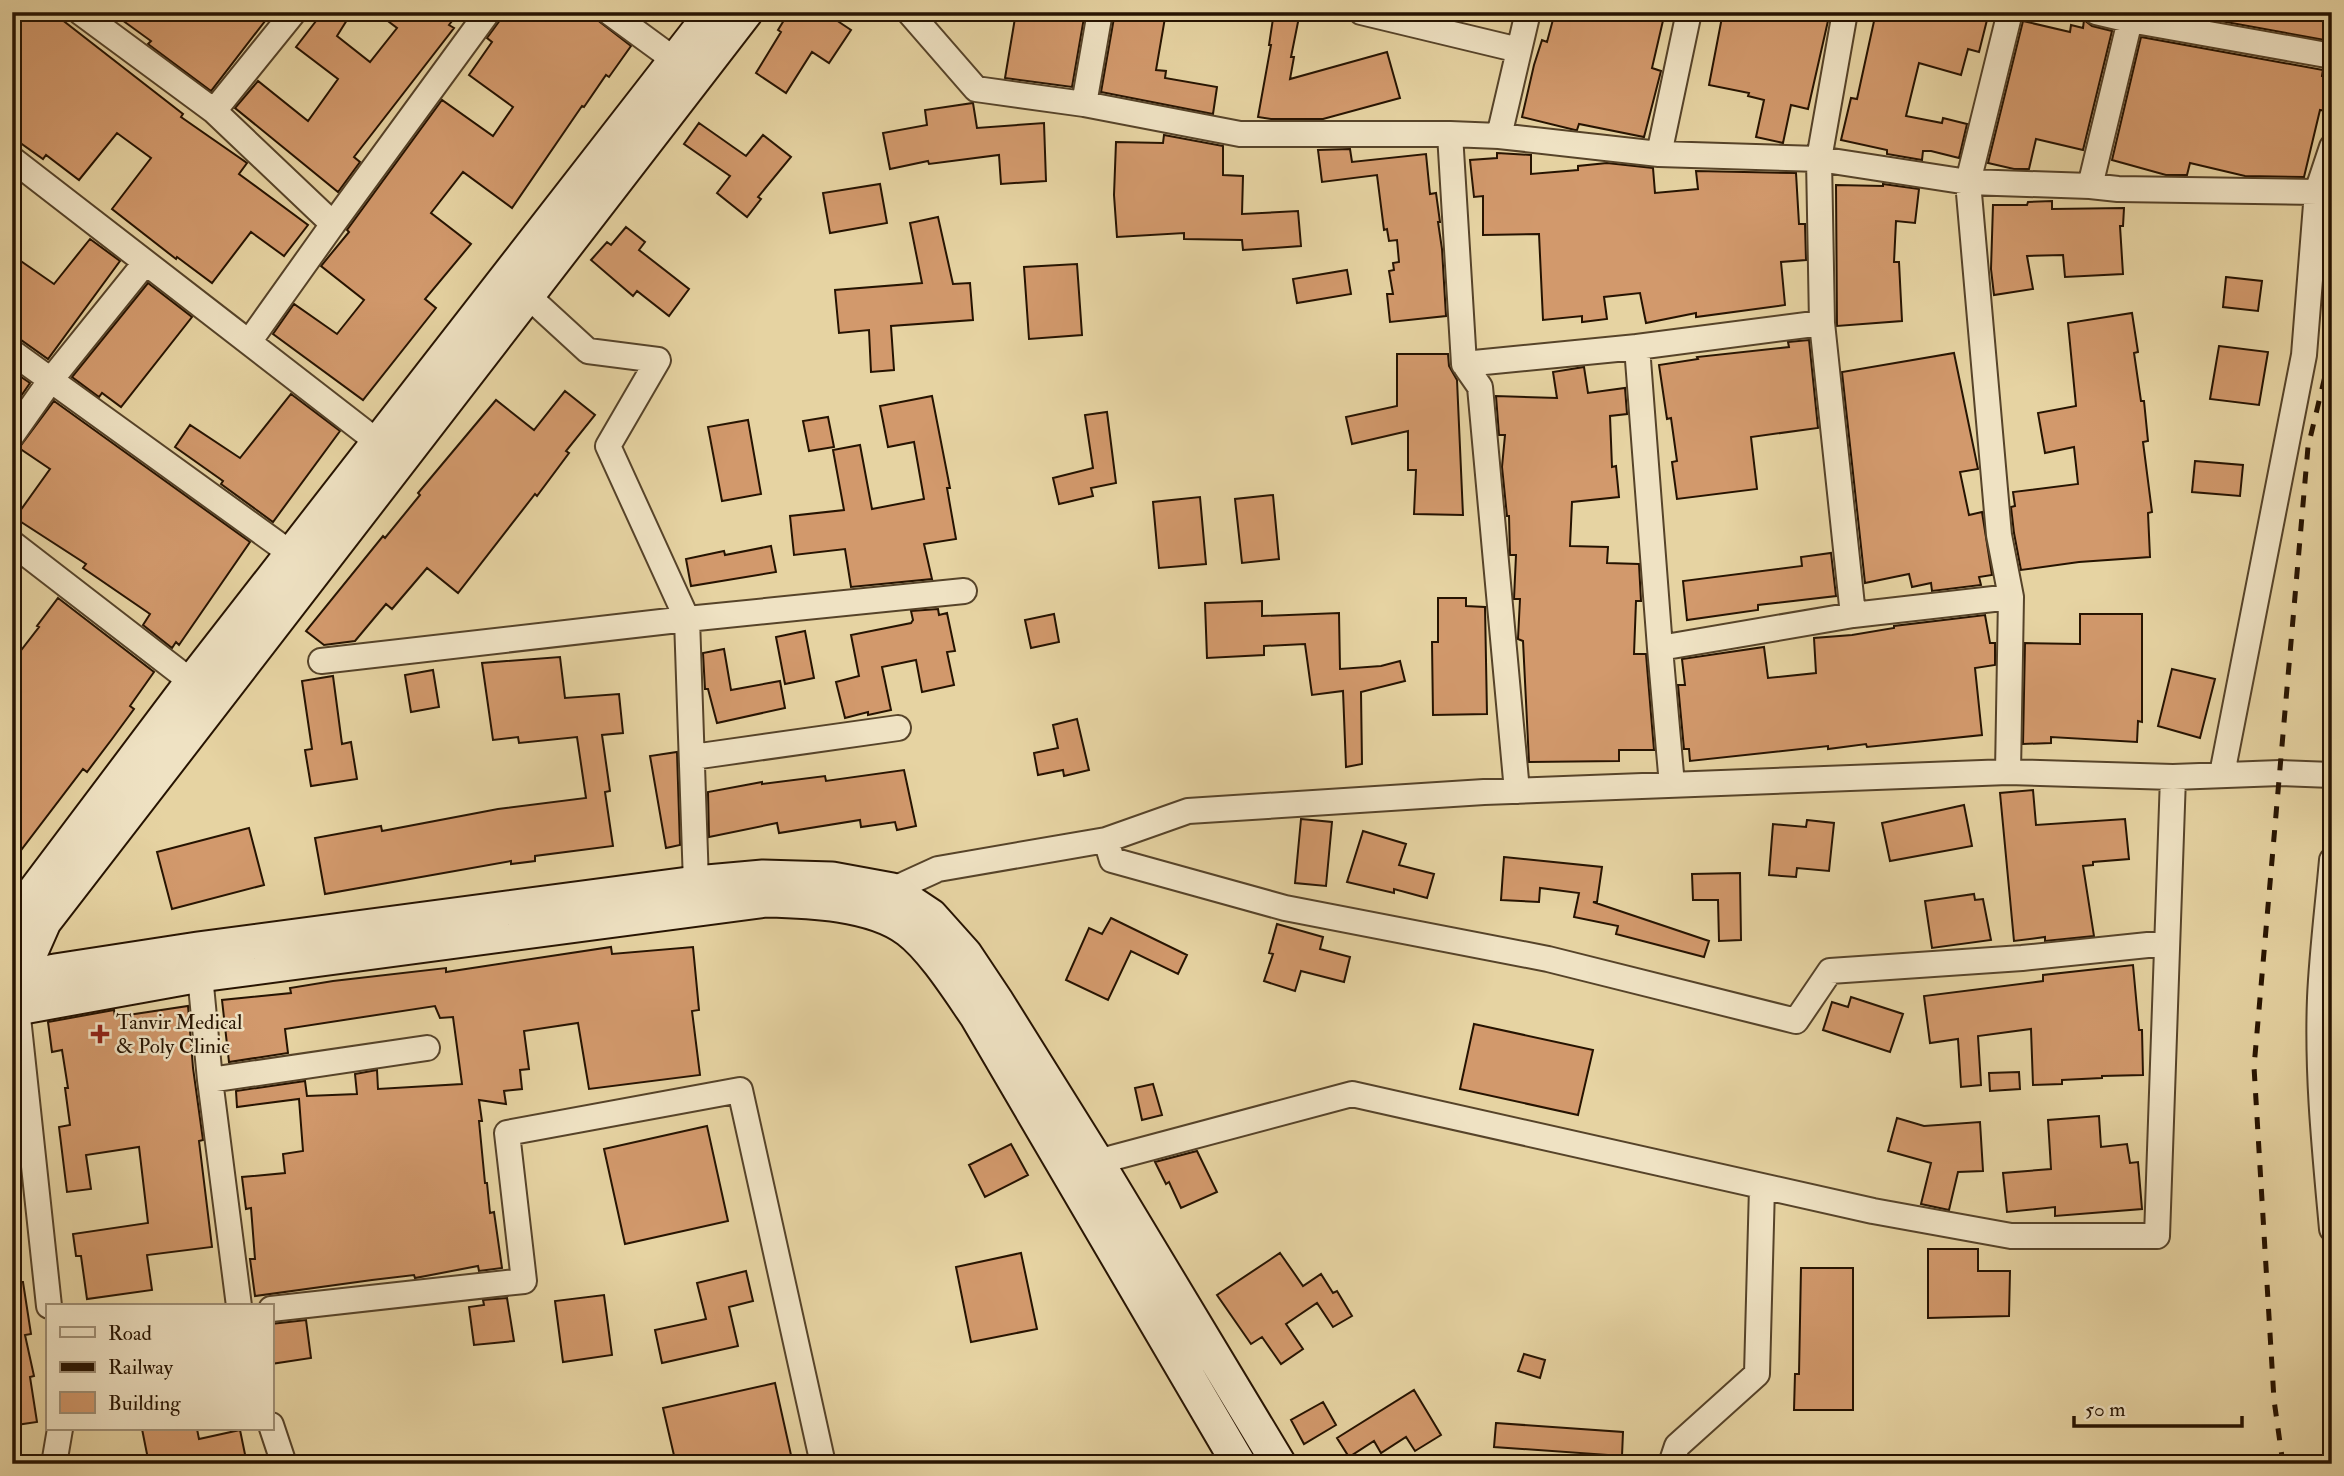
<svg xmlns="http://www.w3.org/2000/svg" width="2344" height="1476" font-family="'IM FELL Double Pica',serif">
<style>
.building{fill:#d2996c;stroke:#261301;stroke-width:2}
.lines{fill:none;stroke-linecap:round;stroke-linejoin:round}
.street-casing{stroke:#564329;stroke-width:28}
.secondary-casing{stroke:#261301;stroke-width:37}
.street{stroke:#efe2c3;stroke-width:24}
.secondary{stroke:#efe2c3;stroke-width:33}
.rail{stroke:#261301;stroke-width:5;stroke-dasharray:12 12;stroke-linecap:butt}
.poi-dot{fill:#8f2418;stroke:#efe2c3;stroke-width:2.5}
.labels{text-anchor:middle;stroke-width:5;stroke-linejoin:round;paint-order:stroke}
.poi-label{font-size:21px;fill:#261301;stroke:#efe2c3;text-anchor:start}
</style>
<rect width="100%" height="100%" fill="#e6d3a2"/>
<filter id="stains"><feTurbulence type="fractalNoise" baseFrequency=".00286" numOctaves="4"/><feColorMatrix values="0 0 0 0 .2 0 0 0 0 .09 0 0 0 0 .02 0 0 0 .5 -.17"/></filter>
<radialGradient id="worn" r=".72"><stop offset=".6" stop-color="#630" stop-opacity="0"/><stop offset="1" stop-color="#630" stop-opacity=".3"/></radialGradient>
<path class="building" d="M 12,12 L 52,12 L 183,114 L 181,117 L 247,163 L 239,174 L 308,225 L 284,256 L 251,232 L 212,283 L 177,257 L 176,259 L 112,209 L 151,158 L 117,133 L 79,180 L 46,155 L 43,159 L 12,137 Z
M 111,12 L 272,12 L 211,91 L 148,44 L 151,41 Z
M 323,12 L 352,12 L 337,36 L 370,62 L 397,28 L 376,12 L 459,12 L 449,25 L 454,28 L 354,157 L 360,162 L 338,192 L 235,108 L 258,81 L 308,121 L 338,79 L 296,47 Z
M 506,12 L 587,12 L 631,46 L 609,77 L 606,75 L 584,107 L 582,106 L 512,208 L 463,172 L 431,213 L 471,244 L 425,299 L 436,308 L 363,400 L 273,334 L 294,304 L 337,334 L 364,300 L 321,266 L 349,232 L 347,230 L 442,100 L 493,136 L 513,107 L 469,75 L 492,42 L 487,38 Z
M 789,12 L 824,12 L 851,30 L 829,63 L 812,52 L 786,93 L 756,73 L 781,32 L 778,30 Z
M 1016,12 L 1085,12 L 1072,87 L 1005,78 Z
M 1115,12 L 1166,12 L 1156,70 L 1166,71 L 1165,78 L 1217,87 L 1213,114 L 1101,92 Z
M 1274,12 L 1299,17 L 1291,57 L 1294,57 L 1290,79 L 1387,52 L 1400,98 L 1323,119 L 1271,119 L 1258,117 L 1271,45 L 1269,45 Z
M 1555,12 L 1665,12 L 1652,68 L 1661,71 L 1644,137 L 1579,124 L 1577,130 L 1575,130 L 1522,117 L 1534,65 L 1542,40 L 1547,42 Z
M 1723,12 L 1830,12 L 1808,109 L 1791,105 L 1783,143 L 1756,137 L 1764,100 L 1748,96 L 1749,93 L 1709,85 Z
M 1876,12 L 1989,12 L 1979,52 L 1968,49 L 1961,75 L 1919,63 L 1906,116 L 1942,123 L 1943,118 L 1967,124 L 1959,158 L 1931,151 L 1923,151 L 1922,160 L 1887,154 L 1887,150 L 1841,140 L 1851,98 L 1857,99 Z
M 2171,12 L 2332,12 L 2332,33 L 2330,41 Z
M 2084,20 L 2092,26 L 2112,31 L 2083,150 L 2036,139 L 2029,169 L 2014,169 L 1988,163 L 2023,21 L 2070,32 L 2071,25 L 2083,28 Z
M 2141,37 L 2323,70 L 2322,76 L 2332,79 L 2326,111 L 2320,110 L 2304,177 L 2245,176 L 2190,163 L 2187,175 L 2166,175 L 2112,160 Z
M 973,103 L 977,128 L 1044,123 L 1046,181 L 1001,184 L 999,155 L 929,164 L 928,161 L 890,169 L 883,133 L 927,125 L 925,110 Z
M 699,123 L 746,156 L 763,135 L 791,157 L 758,197 L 761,199 L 747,217 L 717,193 L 730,176 L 684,144 Z
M 1164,135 L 1223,146 L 1223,175 L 1243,176 L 1242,214 L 1298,211 L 1301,246 L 1243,250 L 1242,240 L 1184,239 L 1184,233 L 1117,237 L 1114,195 L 1116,142 L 1163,143 Z
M 1350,149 L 1352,162 L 1426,154 L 1430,194 L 1436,193 L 1440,222 L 1438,222 L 1442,249 L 1446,316 L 1390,322 L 1387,294 L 1393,294 L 1389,271 L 1394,270 L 1393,263 L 1399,262 L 1397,240 L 1389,241 L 1387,229 L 1384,230 L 1377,175 L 1322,182 L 1318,150 Z
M 1497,153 L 1531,155 L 1531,174 L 1578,170 L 1578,166 L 1607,163 L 1653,168 L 1655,193 L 1698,189 L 1696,171 L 1796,173 L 1799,224 L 1805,224 L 1806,260 L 1781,262 L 1785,305 L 1696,317 L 1696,313 L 1646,323 L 1640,293 L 1604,297 L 1607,319 L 1582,322 L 1582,316 L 1543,320 L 1539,234 L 1483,235 L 1483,196 L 1474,197 L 1470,160 L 1497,158 Z
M 880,184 L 887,223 L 830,233 L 823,193 Z
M 1883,184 L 1919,189 L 1915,223 L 1896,221 L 1894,262 L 1899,262 L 1902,321 L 1837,326 L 1836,185 L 1883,186 Z
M 2052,201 L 2052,209 L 2124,208 L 2123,226 L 2120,226 L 2123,274 L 2065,277 L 2063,255 L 2027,256 L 2033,289 L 1994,295 L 1991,269 L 1993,205 L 2027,205 L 2028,202 Z
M 938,217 L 953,284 L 970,283 L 973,320 L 891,326 L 894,370 L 871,372 L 869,330 L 839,333 L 835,290 L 922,283 L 910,223 Z
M 626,227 L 645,242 L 639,250 L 689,289 L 669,316 L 637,291 L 633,296 L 591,260 L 607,242 L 611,245 Z
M 90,239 L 120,261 L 48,359 L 21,340 L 12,337 L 12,255 L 54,284 Z
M 1077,264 L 1082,335 L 1029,339 L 1024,267 Z
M 1347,270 L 1351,294 L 1297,303 L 1293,279 Z
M 2226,277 L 2262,281 L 2258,311 L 2223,307 Z
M 148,283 L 192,317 L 121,407 L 102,393 L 99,397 L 72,377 Z
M 2132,313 L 2138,352 L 2134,353 L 2141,401 L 2144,401 L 2148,441 L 2143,442 L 2152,512 L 2148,513 L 2150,557 L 2079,562 L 2021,570 L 2014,533 L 2011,507 L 2015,506 L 2013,492 L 2078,484 L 2074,447 L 2045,453 L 2038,413 L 2076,406 L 2068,323 Z
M 1809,340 L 1818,428 L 1751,437 L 1757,489 L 1677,499 L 1672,462 L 1677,461 L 1671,418 L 1667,419 L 1659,365 L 1698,359 L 1697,357 L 1789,347 L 1788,342 Z
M 2219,346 L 2268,352 L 2259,405 L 2210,399 Z
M 1954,353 L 1978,469 L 1960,472 L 1969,515 L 1982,512 L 1992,575 L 1979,577 L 1981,585 L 1932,591 L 1931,583 L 1912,587 L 1909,574 L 1865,583 L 1842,372 Z
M 1397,354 L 1448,354 L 1449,366 L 1457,380 L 1463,515 L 1414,514 L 1416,470 L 1408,470 L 1408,431 L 1352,444 L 1346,417 L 1397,406 Z
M 1584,367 L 1588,393 L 1625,388 L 1627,414 L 1610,416 L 1612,467 L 1616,466 L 1619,497 L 1572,502 L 1570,546 L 1608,547 L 1607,563 L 1639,564 L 1641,601 L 1636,601 L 1634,654 L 1646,654 L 1654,750 L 1619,750 L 1619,761 L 1529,762 L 1523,641 L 1518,639 L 1520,599 L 1514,599 L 1516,555 L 1510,555 L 1509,516 L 1507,516 L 1502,467 L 1505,435 L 1499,435 L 1496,396 L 1557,398 L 1553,372 Z
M 12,371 L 30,383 L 12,409 Z
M 565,391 L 595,415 L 566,451 L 569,453 L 537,496 L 535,494 L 458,593 L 427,568 L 392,609 L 386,604 L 355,641 L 324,645 L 306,631 L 383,536 L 385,538 L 420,495 L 418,493 L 496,400 L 534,430 Z
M 291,394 L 340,431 L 273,522 L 221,484 L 223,481 L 175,447 L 190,425 L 240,458 Z
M 932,396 L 950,488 L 947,488 L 956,539 L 924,544 L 932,579 L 851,587 L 845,549 L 794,555 L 790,516 L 844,510 L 833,450 L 860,445 L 872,509 L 924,499 L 914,442 L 888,447 L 880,406 Z
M 54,401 L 250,542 L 179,645 L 176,642 L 172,648 L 143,625 L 150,614 L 83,568 L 86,564 L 15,518 L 50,469 L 19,448 Z
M 1107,412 L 1116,483 L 1091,488 L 1093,496 L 1059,504 L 1053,478 L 1093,468 L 1085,415 Z
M 828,417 L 834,447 L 809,451 L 803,421 Z
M 748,420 L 761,494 L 722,501 L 708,427 Z
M 2195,461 L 2243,465 L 2240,496 L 2192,492 Z
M 1273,495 L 1279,559 L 1242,563 L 1235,499 Z
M 1200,497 L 1206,564 L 1159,568 L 1153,502 Z
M 771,546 L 776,572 L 691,586 L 686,559 L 724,551 L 725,555 Z
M 1831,553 L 1836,596 L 1758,605 L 1758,610 L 1687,620 L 1683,581 L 1802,566 L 1801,557 Z
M 58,598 L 154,672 L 130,706 L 134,709 L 112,739 L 87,772 L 83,769 L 12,862 L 12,662 L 39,627 L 37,626 Z
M 1438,598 L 1466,598 L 1466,606 L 1485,607 L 1487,714 L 1433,715 L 1432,642 L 1438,642 Z
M 1262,601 L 1262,616 L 1339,613 L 1340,669 L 1381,666 L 1400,661 L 1405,681 L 1361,692 L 1362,764 L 1346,767 L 1343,691 L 1312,695 L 1305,644 L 1264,646 L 1264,655 L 1207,658 L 1205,603 Z
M 938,609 L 939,615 L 947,613 L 955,651 L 947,652 L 954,685 L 922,692 L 916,660 L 882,667 L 891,710 L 868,715 L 868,712 L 845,718 L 836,682 L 859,676 L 851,635 L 911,623 L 913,620 L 911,611 Z
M 1054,614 L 1059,642 L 1031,648 L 1025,620 Z
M 2080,614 L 2142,614 L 2142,722 L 2138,721 L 2137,742 L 2051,737 L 2051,743 L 2023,744 L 2025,643 L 2080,644 Z
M 1985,615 L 1990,643 L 1995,643 L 1995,665 L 1975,668 L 1982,735 L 1867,747 L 1866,744 L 1828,749 L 1828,746 L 1690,761 L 1689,749 L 1684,749 L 1678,685 L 1685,685 L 1682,659 L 1764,647 L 1768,678 L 1816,673 L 1814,638 L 1852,635 L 1894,628 L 1894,626 Z
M 805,631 L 814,678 L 785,684 L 776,637 Z
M 724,649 L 731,690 L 780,681 L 785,708 L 717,723 L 708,689 L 705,689 L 703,653 Z
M 560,657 L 565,698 L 619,694 L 623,733 L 602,735 L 610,791 L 605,792 L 613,846 L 535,856 L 535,861 L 511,864 L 511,861 L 325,894 L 315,838 L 381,826 L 382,831 L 498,809 L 586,798 L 577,737 L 519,743 L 518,737 L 493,740 L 482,663 Z
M 2172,669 L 2215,679 L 2200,738 L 2158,726 Z
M 433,670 L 439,707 L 411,712 L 405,675 Z
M 333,676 L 342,744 L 351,742 L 357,779 L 311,786 L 305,750 L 312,749 L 302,681 Z
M 1077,719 L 1089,770 L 1064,776 L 1063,770 L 1038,775 L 1034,753 L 1058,748 L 1053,725 Z
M 677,752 L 680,845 L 666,848 L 650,756 Z
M 904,770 L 916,826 L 897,830 L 895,822 L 861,827 L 860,820 L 779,833 L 777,823 L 709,837 L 708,792 L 762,782 L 762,784 L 825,776 L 826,781 Z
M 2033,790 L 2036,825 L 2125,819 L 2129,859 L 2093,862 L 2093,865 L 2083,866 L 2094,936 L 2045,941 L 2045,937 L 2014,941 L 2000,793 Z
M 1964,805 L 1972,846 L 1890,861 L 1882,823 Z
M 1301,819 L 1332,822 L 1326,886 L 1295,883 Z
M 1807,820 L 1834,823 L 1829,871 L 1797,868 L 1796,877 L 1769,875 L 1773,824 L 1806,827 Z
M 249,828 L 264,885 L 172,909 L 157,852 Z
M 1363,831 L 1406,844 L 1399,865 L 1434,874 L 1427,898 L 1394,889 L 1394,893 L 1347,882 Z
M 1504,857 L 1602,867 L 1597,902 L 1593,902 L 1709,941 L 1704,957 L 1616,934 L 1618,926 L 1574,917 L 1579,893 L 1540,888 L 1539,902 L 1501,900 Z
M 1740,873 L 1741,940 L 1719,941 L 1718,900 L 1693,900 L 1692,874 Z
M 1974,894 L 1975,900 L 1983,899 L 1991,940 L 1932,948 L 1925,901 Z
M 1111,918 L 1187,955 L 1178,974 L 1131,951 L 1108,1000 L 1066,980 L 1089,928 L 1102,934 Z
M 1277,924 L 1323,937 L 1320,949 L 1350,957 L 1344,982 L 1301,971 L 1295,991 L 1264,981 L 1273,954 L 1269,953 Z
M 611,947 L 612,954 L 693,947 L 699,1010 L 692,1011 L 700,1075 L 589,1089 L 578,1023 L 524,1031 L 529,1069 L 520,1070 L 522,1089 L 504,1091 L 506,1104 L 479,1100 L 482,1121 L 479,1121 L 485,1183 L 487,1183 L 490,1213 L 494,1212 L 502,1268 L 479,1271 L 478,1266 L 415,1278 L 414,1275 L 372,1280 L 255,1296 L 250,1259 L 255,1259 L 251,1208 L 246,1209 L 242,1177 L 285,1173 L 283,1154 L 303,1151 L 299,1099 L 237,1107 L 236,1091 L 305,1081 L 307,1096 L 357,1094 L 355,1074 L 377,1070 L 378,1089 L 462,1084 L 453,1017 L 440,1018 L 435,1006 L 285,1029 L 288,1053 L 229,1062 L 222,1000 L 291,993 L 290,988 L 333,981 L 446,968 L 446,972 Z
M 2133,965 L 2139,1030 L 2142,1030 L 2143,1075 L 2102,1076 L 2102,1078 L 2062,1080 L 2062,1084 L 2033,1085 L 2031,1029 L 1978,1036 L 1981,1085 L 1961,1087 L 1958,1039 L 1930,1043 L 1924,996 L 2043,981 L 2043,975 Z
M 1851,997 L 1903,1014 L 1890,1052 L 1823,1030 L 1832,1002 L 1848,1007 Z
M 188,1006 L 193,1068 L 203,1140 L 199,1141 L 212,1247 L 147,1255 L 152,1290 L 87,1299 L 81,1256 L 76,1256 L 73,1234 L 148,1223 L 139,1147 L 86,1155 L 91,1189 L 67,1192 L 59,1127 L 70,1125 L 65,1088 L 68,1088 L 62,1050 L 52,1052 L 48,1022 L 114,1010 L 115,1017 Z
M 1474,1024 L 1593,1050 L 1578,1115 L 1460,1089 Z
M 2019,1072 L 2020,1089 L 1990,1091 L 1989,1073 Z
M 1153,1084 L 1162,1115 L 1142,1120 L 1135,1088 Z
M 2099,1116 L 2101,1147 L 2127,1144 L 2130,1163 L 2138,1162 L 2142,1209 L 2055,1216 L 2055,1207 L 2007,1212 L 2003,1173 L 2051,1169 L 2048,1120 Z
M 1897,1118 L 1924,1126 L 1980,1122 L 1983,1171 L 1958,1172 L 1949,1210 L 1921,1204 L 1931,1163 L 1888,1151 Z
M 707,1126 L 728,1221 L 625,1244 L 604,1149 Z
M 1011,1144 L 1028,1175 L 985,1197 L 969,1165 Z
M 1197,1151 L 1217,1192 L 1181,1208 L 1169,1182 L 1166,1184 L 1155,1162 Z
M 1928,1249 L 1978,1249 L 1978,1271 L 2010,1271 L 2009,1316 L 1928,1318 Z
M 1021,1253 L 1037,1329 L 971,1342 L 956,1267 Z
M 1280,1253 L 1303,1286 L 1321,1274 L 1333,1293 L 1337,1291 L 1352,1316 L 1333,1327 L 1317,1303 L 1286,1324 L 1303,1349 L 1281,1364 L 1262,1337 L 1251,1344 L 1217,1295 Z
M 1801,1268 L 1853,1268 L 1853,1410 L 1794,1410 L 1795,1374 L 1799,1374 Z
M 746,1271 L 753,1301 L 729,1307 L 738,1346 L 662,1363 L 655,1330 L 706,1319 L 697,1283 Z
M 12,1282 L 23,1282 L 31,1334 L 25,1335 L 34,1376 L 30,1377 L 37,1422 L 16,1425 L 12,1401 Z
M 604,1295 L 612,1355 L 563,1362 L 555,1301 Z
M 507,1298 L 514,1341 L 474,1345 L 469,1307 L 484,1305 L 483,1300 Z
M 306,1320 L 311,1358 L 271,1364 L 271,1324 Z
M 1524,1354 L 1545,1360 L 1540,1378 L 1518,1371 Z
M 775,1383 L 793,1464 L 676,1464 L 663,1408 Z
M 1414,1390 L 1441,1435 L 1415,1451 L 1406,1437 L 1381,1453 L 1374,1441 L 1349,1457 L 1337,1438 Z
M 1323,1402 L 1336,1425 L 1304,1444 L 1291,1420 Z
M 1496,1423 L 1623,1432 L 1622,1456 L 1494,1447 Z
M 142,1429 L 197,1429 L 199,1439 L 240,1430 L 247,1464 L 149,1464 Z"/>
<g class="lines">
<defs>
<path id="street" d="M 80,12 L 214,111 L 294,12
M 609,12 L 676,61
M 909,12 L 976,89 L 1084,104 L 1240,134 L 1450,134
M 1361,12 L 1519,50
M 2096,12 L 2130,20 L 2332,56
M 1084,104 L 1100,12
M 214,111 L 333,224 L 249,342
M 1499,136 L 1528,12
M 1659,154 L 1689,12
M 12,159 L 379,443
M 2090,186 L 2132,12
M 2317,192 L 2332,147
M 333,224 L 488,12
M 528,296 L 588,351 L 658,360 L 608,446 L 687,619 L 964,591
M 1637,347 L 1822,323
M 12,352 L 293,555
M 1464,364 L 1637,347 L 1660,648
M 12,435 L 50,381 L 145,263
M 12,543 L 192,682
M 1853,615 L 1822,323 L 1819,159 L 1968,182 L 2010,12
M 321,661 L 687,619 L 696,883
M 693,757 L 898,728
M 2008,772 L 2011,597 L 1999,535 L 1968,182 L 2090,186 L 2118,189 L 2317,192 L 2304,355 L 2222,774
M 1672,785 L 1660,648 L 1853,615 L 2011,597
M 1517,791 L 1480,387 L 1464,364 L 1450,134 L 1499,136 L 1659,154 L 1819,159 L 1845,12
M 1106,840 L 1112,860 L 1285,908 L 1548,959 L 1796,1021 L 1830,971 L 2022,958 L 2167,943
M 2332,860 C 2328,906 2322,952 2320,998 C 2317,1076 2325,1152 2332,1229
M 884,902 L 892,890 L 938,869 L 1106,840 L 1188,811 L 1484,792 L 2008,772 L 2173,777 L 2280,773 L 2332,775
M 200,975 L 210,1080 L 239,1306
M 17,1008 L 49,1306
M 210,1080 L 427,1048
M 1097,1162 L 1352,1094 L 1873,1211 L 2011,1236 L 2157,1236 L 2173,777
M 271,1309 L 524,1281 L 507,1133 L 740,1090 L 823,1464
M 271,1425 L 284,1464
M 54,1464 L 60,1429
M 1671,1464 L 1677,1446 L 1757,1374 L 1762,1187"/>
<path id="secondary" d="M 12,921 L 192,682 L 713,12
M 12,982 L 55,971 L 198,949 L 696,883 L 763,877 L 832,879 L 892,890 L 931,916 L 965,954 L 997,1002 L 1097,1162 L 1279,1464
M 17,997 L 18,981 L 44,922 L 746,12
M 12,1009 L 200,975 L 766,900 C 808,901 872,903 908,930 C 932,948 958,989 976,1015 L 1239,1464"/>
</defs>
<use href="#street" class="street-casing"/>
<use href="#secondary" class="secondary-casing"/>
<use href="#street" class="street"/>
<use href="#secondary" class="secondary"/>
<path class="rail" d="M 2283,1464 L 2274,1400 L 2254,1067 L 2308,447 L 2332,347"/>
</g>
<path class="poi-dot" d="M96.5 1023.5h7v7h7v7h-7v7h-7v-7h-7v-7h7z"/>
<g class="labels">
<g class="poi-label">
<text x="116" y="1029">Tanvir Medical<tspan x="116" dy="24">&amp; Poly Clinic</tspan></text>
</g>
</g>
<rect width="2344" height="1476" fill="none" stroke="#e6d3a2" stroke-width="42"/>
<rect x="14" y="14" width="2316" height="1448" fill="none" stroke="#261301" stroke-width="3.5"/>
<rect x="21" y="21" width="2302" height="1434" fill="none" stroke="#261301" stroke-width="2"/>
<rect x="46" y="1304" width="228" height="126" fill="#efe2c3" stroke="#9f8f75" stroke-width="2"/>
<rect x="60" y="1327" width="35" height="10" fill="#efe2c3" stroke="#9f8f75" stroke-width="2"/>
<text x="108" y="1340" font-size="21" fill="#261301">Road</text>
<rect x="60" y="1362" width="35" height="10" fill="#261301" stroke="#9f8f75" stroke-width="2"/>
<text x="108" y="1374" font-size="21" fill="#261301">Railway</text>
<rect x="60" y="1392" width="35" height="21" fill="#d2996c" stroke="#9f8f75" stroke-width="2"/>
<text x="108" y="1410" font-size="21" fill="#261301">Building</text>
<path d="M2074 1416v10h168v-10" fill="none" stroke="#261301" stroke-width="3.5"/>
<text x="2085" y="1416" font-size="21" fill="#261301" stroke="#efe2c3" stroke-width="5" paint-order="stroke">50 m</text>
<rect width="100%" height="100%" filter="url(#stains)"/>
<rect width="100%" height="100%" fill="url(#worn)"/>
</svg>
